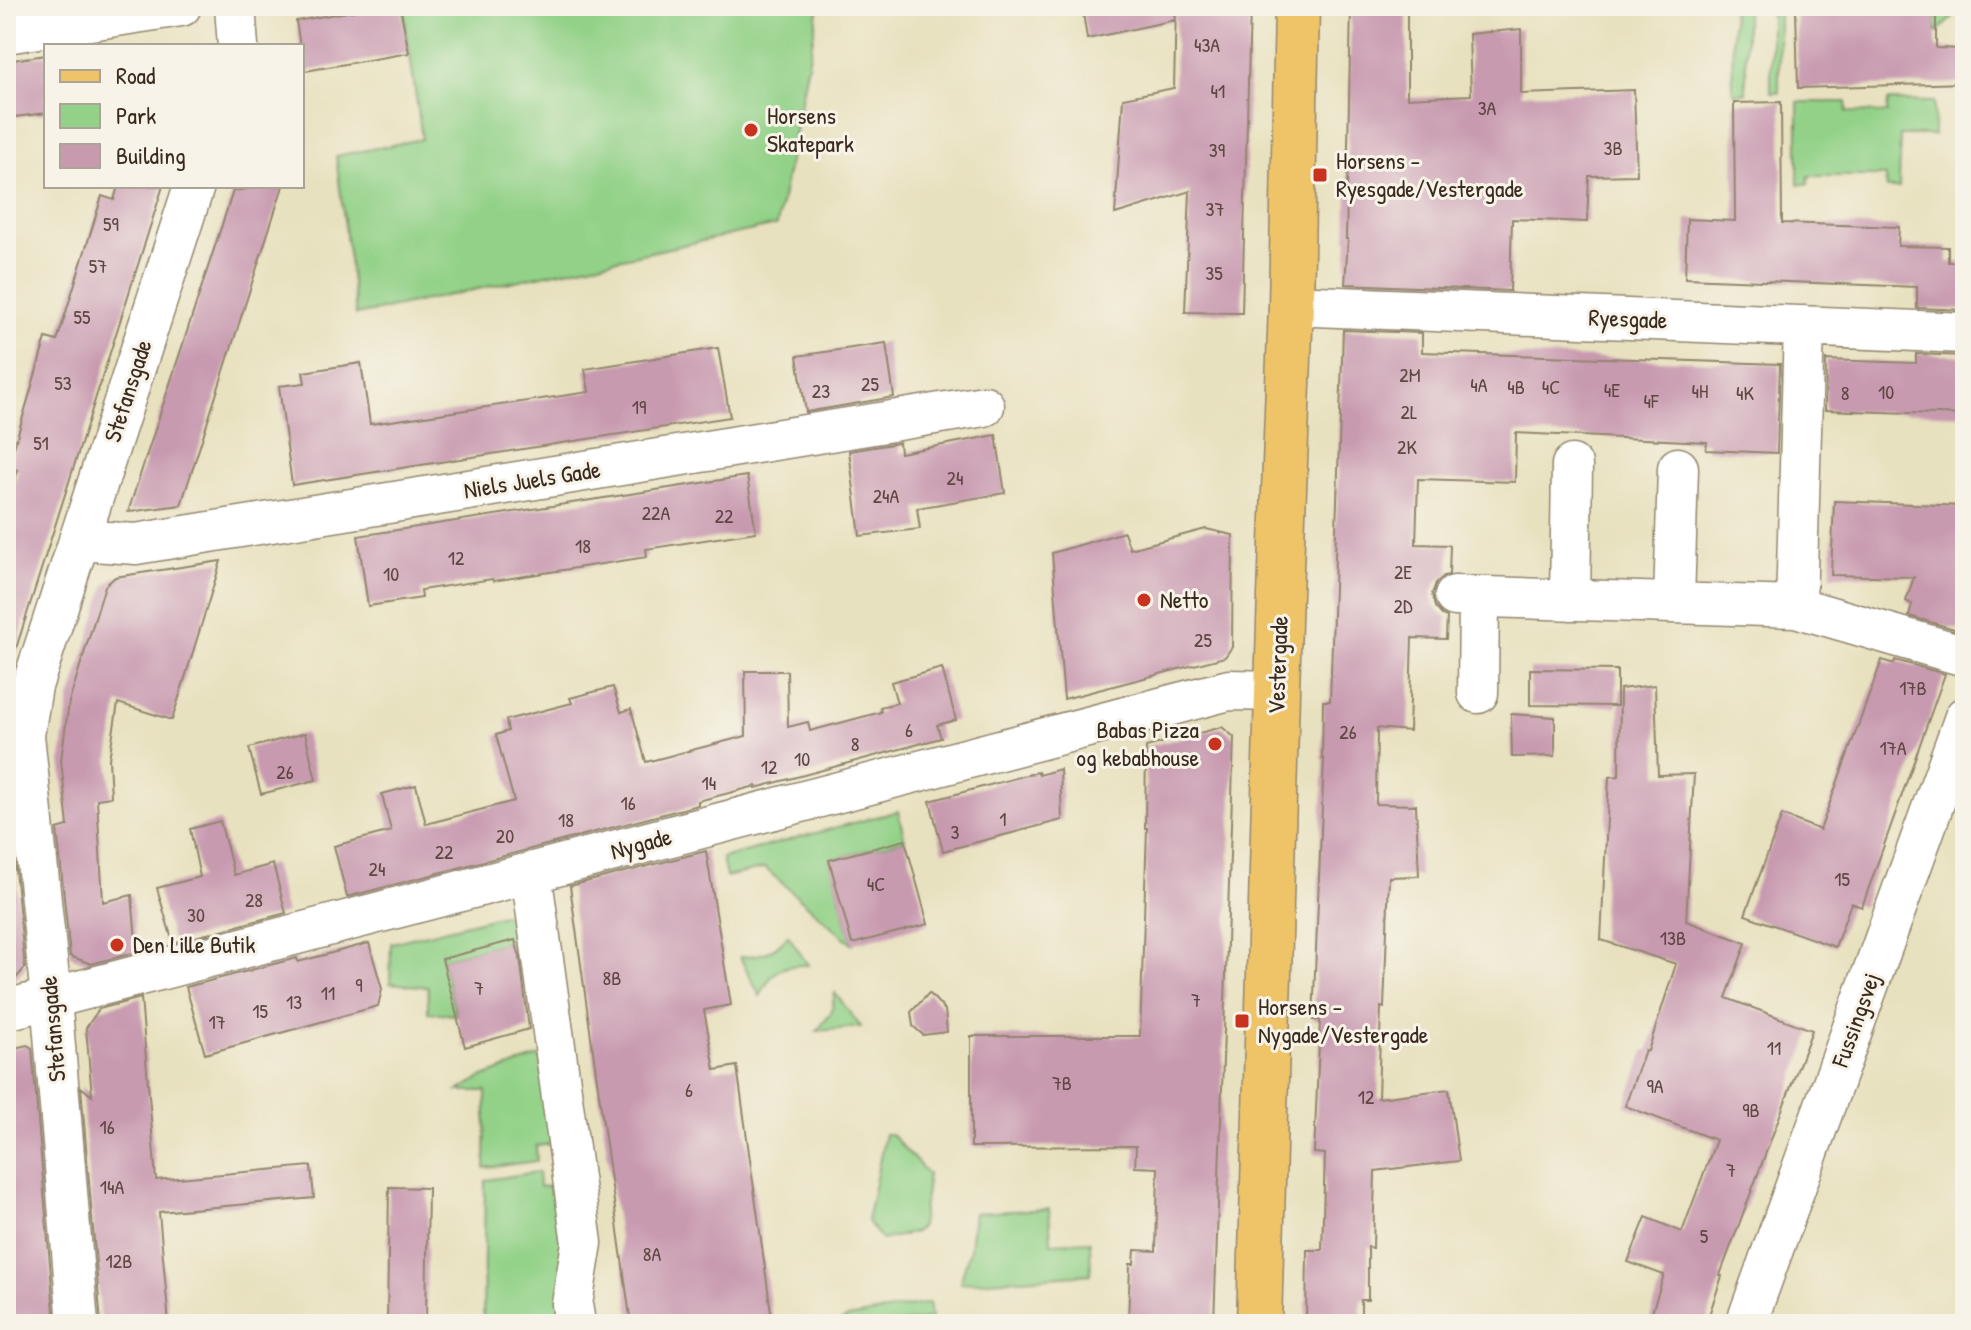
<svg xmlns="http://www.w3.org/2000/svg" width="1971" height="1330" font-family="'Patrick Hand',sans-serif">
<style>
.green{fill:#92d187;stroke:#667e52;stroke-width:2}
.building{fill:#c89ab0}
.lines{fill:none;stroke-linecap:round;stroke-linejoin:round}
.minor-casing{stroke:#92866e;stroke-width:43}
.major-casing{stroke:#92866e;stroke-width:47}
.minor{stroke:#fff;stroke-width:40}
.major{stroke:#efc469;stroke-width:44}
.poi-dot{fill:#c8321e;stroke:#f7f3e8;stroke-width:3}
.labels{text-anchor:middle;stroke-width:6;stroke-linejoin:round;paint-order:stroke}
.number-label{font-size:20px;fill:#5e4642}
.poi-label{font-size:24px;fill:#3b2a1e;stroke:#f7f3e8;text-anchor:start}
.street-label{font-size:24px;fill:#3b2a1e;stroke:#f7f3e8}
</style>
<rect width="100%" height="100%" fill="#f7f3e8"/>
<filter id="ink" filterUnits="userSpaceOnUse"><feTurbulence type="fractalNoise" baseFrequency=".0125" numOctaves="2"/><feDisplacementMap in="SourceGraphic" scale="16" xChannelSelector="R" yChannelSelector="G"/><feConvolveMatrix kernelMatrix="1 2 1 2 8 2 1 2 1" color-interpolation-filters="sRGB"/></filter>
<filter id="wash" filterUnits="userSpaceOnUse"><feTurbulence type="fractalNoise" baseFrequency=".006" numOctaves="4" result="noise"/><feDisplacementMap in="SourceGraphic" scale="32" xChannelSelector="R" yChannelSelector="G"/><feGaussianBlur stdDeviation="1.8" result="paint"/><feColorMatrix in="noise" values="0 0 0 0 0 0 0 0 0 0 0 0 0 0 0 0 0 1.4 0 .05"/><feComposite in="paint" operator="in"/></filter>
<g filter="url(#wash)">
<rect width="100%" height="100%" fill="#e8e1bf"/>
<path class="green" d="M 403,6 L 819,6 L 777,225 L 356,315 L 336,156 L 422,139 Z
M 1732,6 L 1746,6 L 1746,93 L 1733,93 Z
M 1771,6 L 1779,6 L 1779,92 L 1771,92 Z
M 1796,6 L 1964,6 L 1936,33 L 1935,7 L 1796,9 Z
M 1888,101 L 1934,102 L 1934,135 L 1900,135 L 1899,188 L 1886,188 L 1885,176 L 1809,176 L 1808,184 L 1798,184 L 1798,102 L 1846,102 L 1847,112 L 1887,113 Z
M 898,811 L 905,840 L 830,860 L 852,944 L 765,868 L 726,877 L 722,858 Z
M 515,912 L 527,953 L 519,956 L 515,940 L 442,959 L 456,1015 L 428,1012 L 428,987 L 390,983 L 391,943 Z
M 788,935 L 808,965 C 778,965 774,970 760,996 L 740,957 C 763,955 773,953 788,935 Z
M 835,993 L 861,1027 L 817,1031 L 831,1013 Z
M 540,1056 L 560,1143 L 536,1146 L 537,1161 L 485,1168 L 486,1091 L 458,1091 L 481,1078 Z
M 885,1134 L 891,1134 L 928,1174 L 921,1226 L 915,1232 L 882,1240 L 867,1221 Z
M 538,1172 L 539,1187 L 565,1184 L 567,1324 L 483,1324 L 485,1180 Z
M 1049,1209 L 1051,1243 L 1090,1241 L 1091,1274 L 960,1283 L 970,1249 L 974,1213 Z
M 929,1303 L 931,1318 L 899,1324 L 837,1324 L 848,1318 Z
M 1965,1311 L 1965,1324 L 1879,1324 L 1947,1315 Z"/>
<g id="blocks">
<path class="building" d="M 381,6 L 400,6 L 409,53 L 305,71 L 302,46 L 300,46 L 296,21 Z
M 1082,6 L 1174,6 L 1175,20 L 1087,39 Z
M 1176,6 L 1250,6 L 1242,313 L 1185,312 L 1190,191 L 1115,214 L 1123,98 L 1174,88 Z
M 1351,6 L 1407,6 L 1407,98 L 1471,95 L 1469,34 L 1521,29 L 1521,94 L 1634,90 L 1637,175 L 1589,176 L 1587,222 L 1512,219 L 1510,291 L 1345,284 L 1348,239 L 1346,239 Z
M 1936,7 L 1936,48 L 1965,49 L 1965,83 L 1798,88 L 1796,9 Z
M 46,55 L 46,113 L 6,118 L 6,61 Z
M 1781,102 L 1782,223 L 1899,227 L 1898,246 L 1948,247 L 1948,262 L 1965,262 L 1965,310 L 1917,308 L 1917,287 L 1685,278 L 1687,219 L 1735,221 L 1734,103 Z
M 118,186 L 163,186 L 13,658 L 6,657 L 6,512 L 18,470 L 8,468 L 46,338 L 57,341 L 102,196 L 114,200 Z
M 265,186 L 283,186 L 181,505 L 128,512 L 233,191 Z
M 1343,330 L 1422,333 L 1422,352 L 1780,364 L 1777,453 L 1706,450 L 1707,442 L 1516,433 L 1515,482 L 1418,479 L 1416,544 L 1450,545 L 1449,575 L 1444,576 L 1436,583 L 1432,594 L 1435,607 L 1442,615 L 1447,617 L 1446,639 L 1412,638 L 1409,731 L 1377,728 L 1376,804 L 1416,805 L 1419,876 L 1389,877 L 1384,1008 L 1381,1007 L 1378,1098 L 1449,1089 L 1459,1161 L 1375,1171 L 1373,1248 L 1368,1247 L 1368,1300 L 1361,1300 L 1361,1324 L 1306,1324 L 1307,1250 L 1322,1250 L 1325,1154 L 1314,1153 L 1320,1020 L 1313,1020 L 1324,759 L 1322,759 L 1323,701 L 1330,701 Z
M 886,343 L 894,397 L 806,412 L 797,356 Z
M 718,348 L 730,417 L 292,485 L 279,386 L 305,383 L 303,372 L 361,363 L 370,424 L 589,392 L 585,369 Z
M 1916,354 L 1965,356 L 1965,415 L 1825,410 L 1826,360 L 1916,363 Z
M 996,435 L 1005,493 L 917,508 L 920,529 L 860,536 L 849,451 L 899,443 L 900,453 Z
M 747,476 L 756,532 L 646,549 L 647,557 L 493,581 L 492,579 L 421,590 L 422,598 L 368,606 L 358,536 Z
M 1834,501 L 1965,506 L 1965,612 L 1958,630 L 1909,616 L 1912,604 L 1906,601 L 1914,577 L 1831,575 Z
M 1206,529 L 1233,535 L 1232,647 L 1225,657 L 1064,699 L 1052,553 L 1124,532 L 1130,549 Z
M 221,561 L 172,720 L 118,703 L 109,759 L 111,797 L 97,799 L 103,902 L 132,895 L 137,952 L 91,964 L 70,956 L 57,829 L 68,826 L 61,760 L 69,702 L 105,586 L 115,577 Z
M 1882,660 L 1894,664 L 1895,660 L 1945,674 L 1862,907 L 1851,903 L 1835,947 L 1745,915 L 1782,815 L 1820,830 Z
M 942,668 L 956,720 L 937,725 L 941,738 L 756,788 L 756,786 L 698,801 L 698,805 L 347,897 L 334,846 L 391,831 L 382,794 L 416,785 L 426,824 L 514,801 L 496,735 L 508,731 L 506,720 L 572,703 L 570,698 L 613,687 L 621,712 L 631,709 L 646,762 L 746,736 L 745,671 L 787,671 L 788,727 L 808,722 L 810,731 L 881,712 L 880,707 L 897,703 L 891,682 Z
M 1530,669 L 1617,670 L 1617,706 L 1530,705 Z
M 1655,685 L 1658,775 L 1694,774 L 1686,921 L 1746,943 L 1726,998 L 1812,1030 L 1720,1275 L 1722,1276 L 1706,1324 L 1648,1324 L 1664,1275 L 1628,1262 L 1646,1217 L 1682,1232 L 1716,1140 L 1625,1106 L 1645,1050 L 1648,1051 L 1676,964 L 1601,940 L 1609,777 L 1619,776 L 1620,689 Z
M 1511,714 L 1555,717 L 1555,756 L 1512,757 Z
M 1222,727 L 1234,737 L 1214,1324 L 1128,1324 L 1130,1264 L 1134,1264 L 1135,1250 L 1156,1251 L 1158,1168 L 1135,1167 L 1136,1146 L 971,1147 L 971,1036 L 1140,1036 L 1147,828 L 1145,828 L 1146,747 Z
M 305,733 L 316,780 L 261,794 L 249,748 Z
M 1060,769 L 1062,820 L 943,851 L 930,801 L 1038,772 L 1039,775 Z
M 220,821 L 234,875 L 273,864 L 286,913 L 173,943 L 157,888 L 200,877 L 190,829 Z
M 12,840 L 25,968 L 10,985 L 6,986 L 6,842 Z
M 905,840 L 928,924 L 852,944 L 829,860 Z
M 706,851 L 731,1005 L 704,1010 L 715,1070 L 737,1066 L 772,1319 L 717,1324 L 631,1324 L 570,886 Z
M 515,940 L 520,957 L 529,1029 L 465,1047 L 442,959 Z
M 369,943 L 382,989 L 378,1006 L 205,1054 L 186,987 L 297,958 L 298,962 Z
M 929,993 L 945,1010 L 947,1032 L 923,1035 L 913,1026 L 911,1012 Z
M 141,998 L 156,1180 L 311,1166 L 314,1198 L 159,1212 L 169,1324 L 101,1324 L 81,1087 L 92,1096 L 86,1028 L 99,1009 Z
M 27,1045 L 32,1048 L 55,1324 L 10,1324 L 6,1281 L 6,1050 Z
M 389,1187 L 428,1188 L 426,1324 L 387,1324 Z"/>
</g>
</g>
<g filter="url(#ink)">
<use href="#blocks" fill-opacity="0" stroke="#92866e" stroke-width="2"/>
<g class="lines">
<defs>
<path id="minor" d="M 235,6 L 238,46
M 6,33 L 181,6
M 1291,305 L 1965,333
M 1804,326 L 1796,607 L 1965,656
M 79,540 L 136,544 L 984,406
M 1455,596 L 1796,607
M 1570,600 L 1572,465
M 1674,603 L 1678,468
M 1478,693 L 1479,597
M 531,872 L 582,1243 L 572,1304 L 575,1324
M 6,1010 L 1229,690 L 1277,691
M 78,1324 L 51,998 L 24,735 L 32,686 L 194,186
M 1746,1324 L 1965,717"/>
<path id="major" d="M 1259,1324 L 1279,622 L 1291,305 L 1297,6"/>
</defs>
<use href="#minor" class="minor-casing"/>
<use href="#major" class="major-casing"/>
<use href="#minor" class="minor"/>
<use href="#major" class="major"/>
</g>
</g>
<g class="poi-dot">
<circle cx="751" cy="130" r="8"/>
<rect x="1312" y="167" width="16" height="16" rx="4"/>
<circle cx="1144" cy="600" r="8"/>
<circle cx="1215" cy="744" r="8"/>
<circle cx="117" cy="945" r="8"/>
<rect x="1234" y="1013" width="16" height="16" rx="4"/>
</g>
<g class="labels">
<g class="number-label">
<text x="1207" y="52">43A</text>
<text x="1218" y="98">41</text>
<text x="1487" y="115">3A</text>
<text x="1613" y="155">3B</text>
<text x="1217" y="157">39</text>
<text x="1215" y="216">37</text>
<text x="111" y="231">59</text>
<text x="98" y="273">57</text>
<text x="1214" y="280">35</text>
<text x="82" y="324">55</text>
<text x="1410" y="382">2M</text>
<text x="63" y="390">53</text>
<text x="870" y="391">25</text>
<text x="1479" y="392">4A</text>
<text x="1516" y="394">4B</text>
<text x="1551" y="394">4C</text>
<text x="1612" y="397">4E</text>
<text x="821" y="398">23</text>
<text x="1700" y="398">4H</text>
<text x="1886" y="399">10</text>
<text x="1745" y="400">4K</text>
<text x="1845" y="400">8</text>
<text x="1651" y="408">4F</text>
<text x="639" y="414">19</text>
<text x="1409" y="419">2L</text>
<text x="41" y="450">51</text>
<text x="1407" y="454">2K</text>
<text x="955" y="485">24</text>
<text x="886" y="503">24A</text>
<text x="656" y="520">22A</text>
<text x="724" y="523">22</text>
<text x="583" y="553">18</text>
<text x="456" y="565">12</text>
<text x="1403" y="579">2E</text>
<text x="391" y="581">10</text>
<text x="1403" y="613">2D</text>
<text x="1203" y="647">25</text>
<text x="1913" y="695">17B</text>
<text x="909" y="737">6</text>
<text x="1348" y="739">26</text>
<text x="855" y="751">8</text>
<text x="1893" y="755">17A</text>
<text x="802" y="766">10</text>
<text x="769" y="774">12</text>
<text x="285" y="779">26</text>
<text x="709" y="790">14</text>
<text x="628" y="810">16</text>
<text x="1003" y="826">1</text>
<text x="566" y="827">18</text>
<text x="955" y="839">3</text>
<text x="505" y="843">20</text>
<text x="444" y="859">22</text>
<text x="377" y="876">24</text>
<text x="1842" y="886">15</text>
<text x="876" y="891">4C</text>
<text x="254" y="907">28</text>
<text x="196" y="922">30</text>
<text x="1673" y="945">13B</text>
<text x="612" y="985">8B</text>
<text x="359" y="992">9</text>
<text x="479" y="995">7</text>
<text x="328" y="1000">11</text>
<text x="1196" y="1007">7</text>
<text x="294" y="1009">13</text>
<text x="260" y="1018">15</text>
<text x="217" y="1029">17</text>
<text x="1774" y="1055">11</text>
<text x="1062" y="1090">7B</text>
<text x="1655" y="1093">9A</text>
<text x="689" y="1097">6</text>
<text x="1366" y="1104">12</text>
<text x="1751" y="1117">9B</text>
<text x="107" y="1134">16</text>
<text x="1731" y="1177">7</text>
<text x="112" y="1194">14A</text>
<text x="1704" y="1243">5</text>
<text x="652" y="1261">8A</text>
<text x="119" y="1268">12B</text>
</g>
<g class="poi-label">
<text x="767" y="124">Horsens<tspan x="767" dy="28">Skatepark</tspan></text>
<text x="1336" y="169">Horsens -<tspan x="1336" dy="28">Ryesgade/Vestergade</tspan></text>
<text x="1160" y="608">Netto</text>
<text x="1199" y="738" text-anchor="end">Babas Pizza<tspan x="1199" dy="28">og kebabhouse</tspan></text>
<text x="133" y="953">Den Lille Butik</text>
<text x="1258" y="1015">Horsens -<tspan x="1258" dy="28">Nygade/Vestergade</tspan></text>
</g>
<g class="street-label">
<text transform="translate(1628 319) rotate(2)" y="8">Ryesgade</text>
<text transform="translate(128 391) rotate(-72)" y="8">Stefansgade</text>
<text transform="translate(532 480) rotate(-9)" y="8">Niels Juels Gade</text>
<text transform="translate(1278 665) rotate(-88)" y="8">Vestergade</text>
<text transform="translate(641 844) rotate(-15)" y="8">Nygade</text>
<text transform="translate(1856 1020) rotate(-70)" y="8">Fussingsvej</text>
<text transform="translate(53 1029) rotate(-95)" y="8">Stefansgade</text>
</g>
</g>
<rect width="1971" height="1330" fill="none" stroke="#f7f3e8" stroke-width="32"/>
<rect x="44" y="44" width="260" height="144" fill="#f7f3e8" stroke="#aca397" stroke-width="2"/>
<rect x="60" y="70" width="40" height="12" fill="#efc469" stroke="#aca397" stroke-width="2"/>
<text x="116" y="84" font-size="24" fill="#3b2a1e">Road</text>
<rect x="60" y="104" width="40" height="24" fill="#92d187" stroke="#aca397" stroke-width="2"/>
<text x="116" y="124" font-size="24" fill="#3b2a1e">Park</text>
<rect x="60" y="144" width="40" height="24" fill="#c89ab0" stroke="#aca397" stroke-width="2"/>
<text x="116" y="164" font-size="24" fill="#3b2a1e">Building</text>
</svg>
